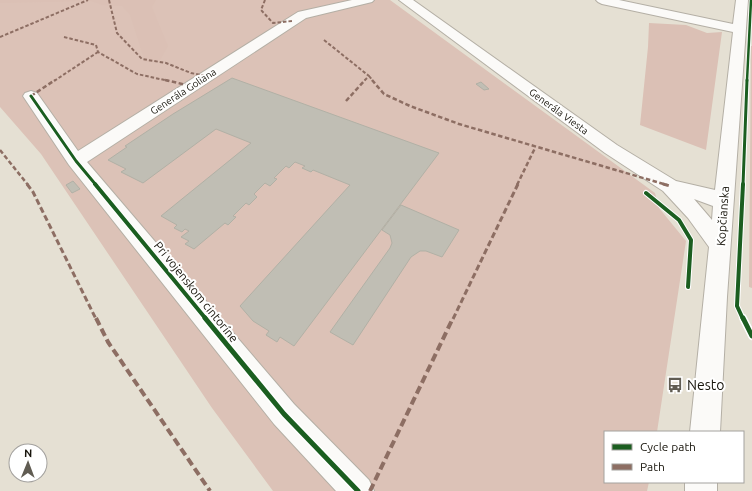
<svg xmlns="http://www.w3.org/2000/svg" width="752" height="491" font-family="Ubuntu,sans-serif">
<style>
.green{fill:#dcc2b7}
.forest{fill:#dbc0b5}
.building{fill:#c0beb4;stroke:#b1b0a5}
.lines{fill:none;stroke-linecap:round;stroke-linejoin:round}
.minor-casing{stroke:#b4afa5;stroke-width:2}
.minor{fill:#fbfaf8;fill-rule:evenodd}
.quiet-far3{stroke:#8d6e63;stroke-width:2;stroke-dasharray:3.5 2;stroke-linecap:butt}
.quiet-far2{stroke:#8d6e63;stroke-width:2.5;stroke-dasharray:4.5 2.5;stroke-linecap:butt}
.quiet-far1{stroke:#8d6e63;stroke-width:3;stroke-dasharray:6 3;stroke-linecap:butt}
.quiet{stroke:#8d6e63;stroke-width:4;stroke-dasharray:8 4;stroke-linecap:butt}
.cycleway-far3-casing{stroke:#fff;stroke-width:4}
.cycleway-far2-casing{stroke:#fff;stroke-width:5}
.cycleway-far1-casing{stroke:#fff;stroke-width:6}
.cycleway-casing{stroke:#fff;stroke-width:8}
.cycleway-far3{stroke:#1b5e20;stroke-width:2.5}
.cycleway-far2{stroke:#1b5e20;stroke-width:3}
.cycleway-far1{stroke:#1b5e20;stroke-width:4}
.cycleway{stroke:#1b5e20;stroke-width:5}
.labels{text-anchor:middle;stroke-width:4;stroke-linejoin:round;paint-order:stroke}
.far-street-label{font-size:10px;fill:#18150c;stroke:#fff}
.street-label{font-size:12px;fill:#18150c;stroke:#fff}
.near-poi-label{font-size:14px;fill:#18150c;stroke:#fff;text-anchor:start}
</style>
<rect width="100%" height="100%" fill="#e5e0d3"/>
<path class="green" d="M 0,0 L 390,0 L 655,193 L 659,208 L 686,241 L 657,432 L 605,432 L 605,482 L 649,482 L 647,491 L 273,491 L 212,408 L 41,154 L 0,107 Z
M 751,46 L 752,46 L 752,288 L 749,287 Z"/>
<path class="forest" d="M 0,0 L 156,0 L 152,7 L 168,46 L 159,62 L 145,62 L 130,15 L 122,6 L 102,5 L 91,1 L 0,3 Z
M 649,23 L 686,25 L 707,33 L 722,32 L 706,150 L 640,125 L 648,47 Z"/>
<path class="building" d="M 232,78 L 439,153 L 294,346 L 280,337 L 277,342 L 266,335 L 269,331 L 253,321 L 240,306 L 350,185 L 313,170 L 311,172 L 302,168 L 305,166 L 295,162 L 289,168 L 286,166 L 274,178 L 277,179 L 270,186 L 265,183 L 254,194 L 257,197 L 249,205 L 246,203 L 233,216 L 236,217 L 228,225 L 225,223 L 194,249 L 185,244 L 189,241 L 181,237 L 189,231 L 185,229 L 182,232 L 174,228 L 177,225 L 161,216 L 251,143 L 216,129 L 143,183 L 121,172 L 126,169 L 108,160 L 127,147 L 125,146 L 173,114 Z
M 481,82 L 489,89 L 484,90 L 476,84 Z
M 73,181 L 80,189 L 72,193 L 66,185 Z
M 401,205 L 459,230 L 442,257 L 426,251 L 420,251 L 411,257 L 353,345 L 330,332 L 390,248 L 392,243 L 390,235 L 382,230 Z"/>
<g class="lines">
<defs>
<path id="minor" d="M 352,0 L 374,0 L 372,2 L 306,18 L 87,162 L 294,404 L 369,480 L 374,491 L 336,491 L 274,424 L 69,165 L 23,96 L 25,93 L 31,91 L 37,93 L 78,151 L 298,12 Z
M 399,0 L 413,0 L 617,145 L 676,181 L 715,190 L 733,32 L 602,4 L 598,2 L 596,0 L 619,0 L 733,24 L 736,0 L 748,0 L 727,297 L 720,432 L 690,432 L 709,247 L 688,218 L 663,191 L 605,153 ZM 694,199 L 713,206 L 712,220 Z
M 685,482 L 717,482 L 717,491 L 685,491 Z"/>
</defs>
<use href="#minor" class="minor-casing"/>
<use href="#minor" class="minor"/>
<path class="quiet-far3" d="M 109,0 L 117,33 L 142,59 L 166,63 L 191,73 L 206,76
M 265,0 L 261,10 L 273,23 L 292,21
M 0,37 L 88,0
M 64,37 L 96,45 L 98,52 L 137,74 L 169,81
M 324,40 L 369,76 L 364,81
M 369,76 L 373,81
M 54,81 L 98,52"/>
<path class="quiet-far2" d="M 165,80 L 191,86
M 372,80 L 384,94 L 410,106 L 459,124 L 667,185
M 31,96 L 55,80
M 346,101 L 365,80
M 0,150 L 28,185
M 517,185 L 535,148"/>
<path class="quiet-far1" d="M 27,184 L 33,192 L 96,319
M 663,184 L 670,186
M 453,319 L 518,184"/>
<path class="quiet" d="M 96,318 L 108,342 L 210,491
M 370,491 L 453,318"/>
<defs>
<path id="cycleway-far3" d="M 747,81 L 751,0"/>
<path id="cycleway-far2" d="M 31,96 L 76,161 L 96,185
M 743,185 L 747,80"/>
<path id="cycleway-far1" d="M 95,184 L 206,319
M 743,184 L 737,306 L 743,319
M 646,193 L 679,220 L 691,240 L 688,287"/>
<path id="cycleway" d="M 205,318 L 284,414 L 358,491
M 743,318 L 752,336"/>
</defs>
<use href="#cycleway-far3" class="cycleway-far3-casing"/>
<use href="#cycleway-far2" class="cycleway-far2-casing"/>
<use href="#cycleway-far1" class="cycleway-far1-casing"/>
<use href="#cycleway" class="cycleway-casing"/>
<use href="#cycleway-far3" class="cycleway-far3"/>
<use href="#cycleway-far2" class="cycleway-far2"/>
<use href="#cycleway-far1" class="cycleway-far1"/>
<use href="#cycleway" class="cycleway"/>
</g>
<defs>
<symbol id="bus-bare" viewBox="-9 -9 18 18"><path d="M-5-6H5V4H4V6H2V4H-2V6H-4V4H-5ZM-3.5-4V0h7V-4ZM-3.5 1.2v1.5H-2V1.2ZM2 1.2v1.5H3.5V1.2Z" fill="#605c52" stroke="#fff" stroke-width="2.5" paint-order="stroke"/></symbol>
</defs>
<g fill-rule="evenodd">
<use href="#bus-bare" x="664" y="374" width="22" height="22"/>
</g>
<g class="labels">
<g class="far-street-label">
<text transform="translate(183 91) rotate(-33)" y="4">Generála Goliana</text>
<text transform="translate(559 111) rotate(36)" y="4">Generála Viesta</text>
</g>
<g class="street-label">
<text transform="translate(723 216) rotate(-86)" y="4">Kopčianska</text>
<text transform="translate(196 292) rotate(51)" y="4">Pri vojenskom cintoríne</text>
</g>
<g class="near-poi-label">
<text x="687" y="390">Nesto</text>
</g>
</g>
<rect x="604" y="431" width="140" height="52" fill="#ffffff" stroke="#a3a19e"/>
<rect x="612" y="444" width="20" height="6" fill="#1b5e20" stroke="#a3a19e"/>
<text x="640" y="451" font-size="12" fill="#18150c">Cycle path</text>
<rect x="612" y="464" width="20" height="6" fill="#8d6e63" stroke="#a3a19e"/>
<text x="640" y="471" font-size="12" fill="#18150c">Path</text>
<g transform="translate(28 463) rotate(1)"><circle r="19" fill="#ffffff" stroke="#a3a19e"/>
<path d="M0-3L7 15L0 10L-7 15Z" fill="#605c52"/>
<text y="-6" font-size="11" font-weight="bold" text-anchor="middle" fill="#18150c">N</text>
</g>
</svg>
